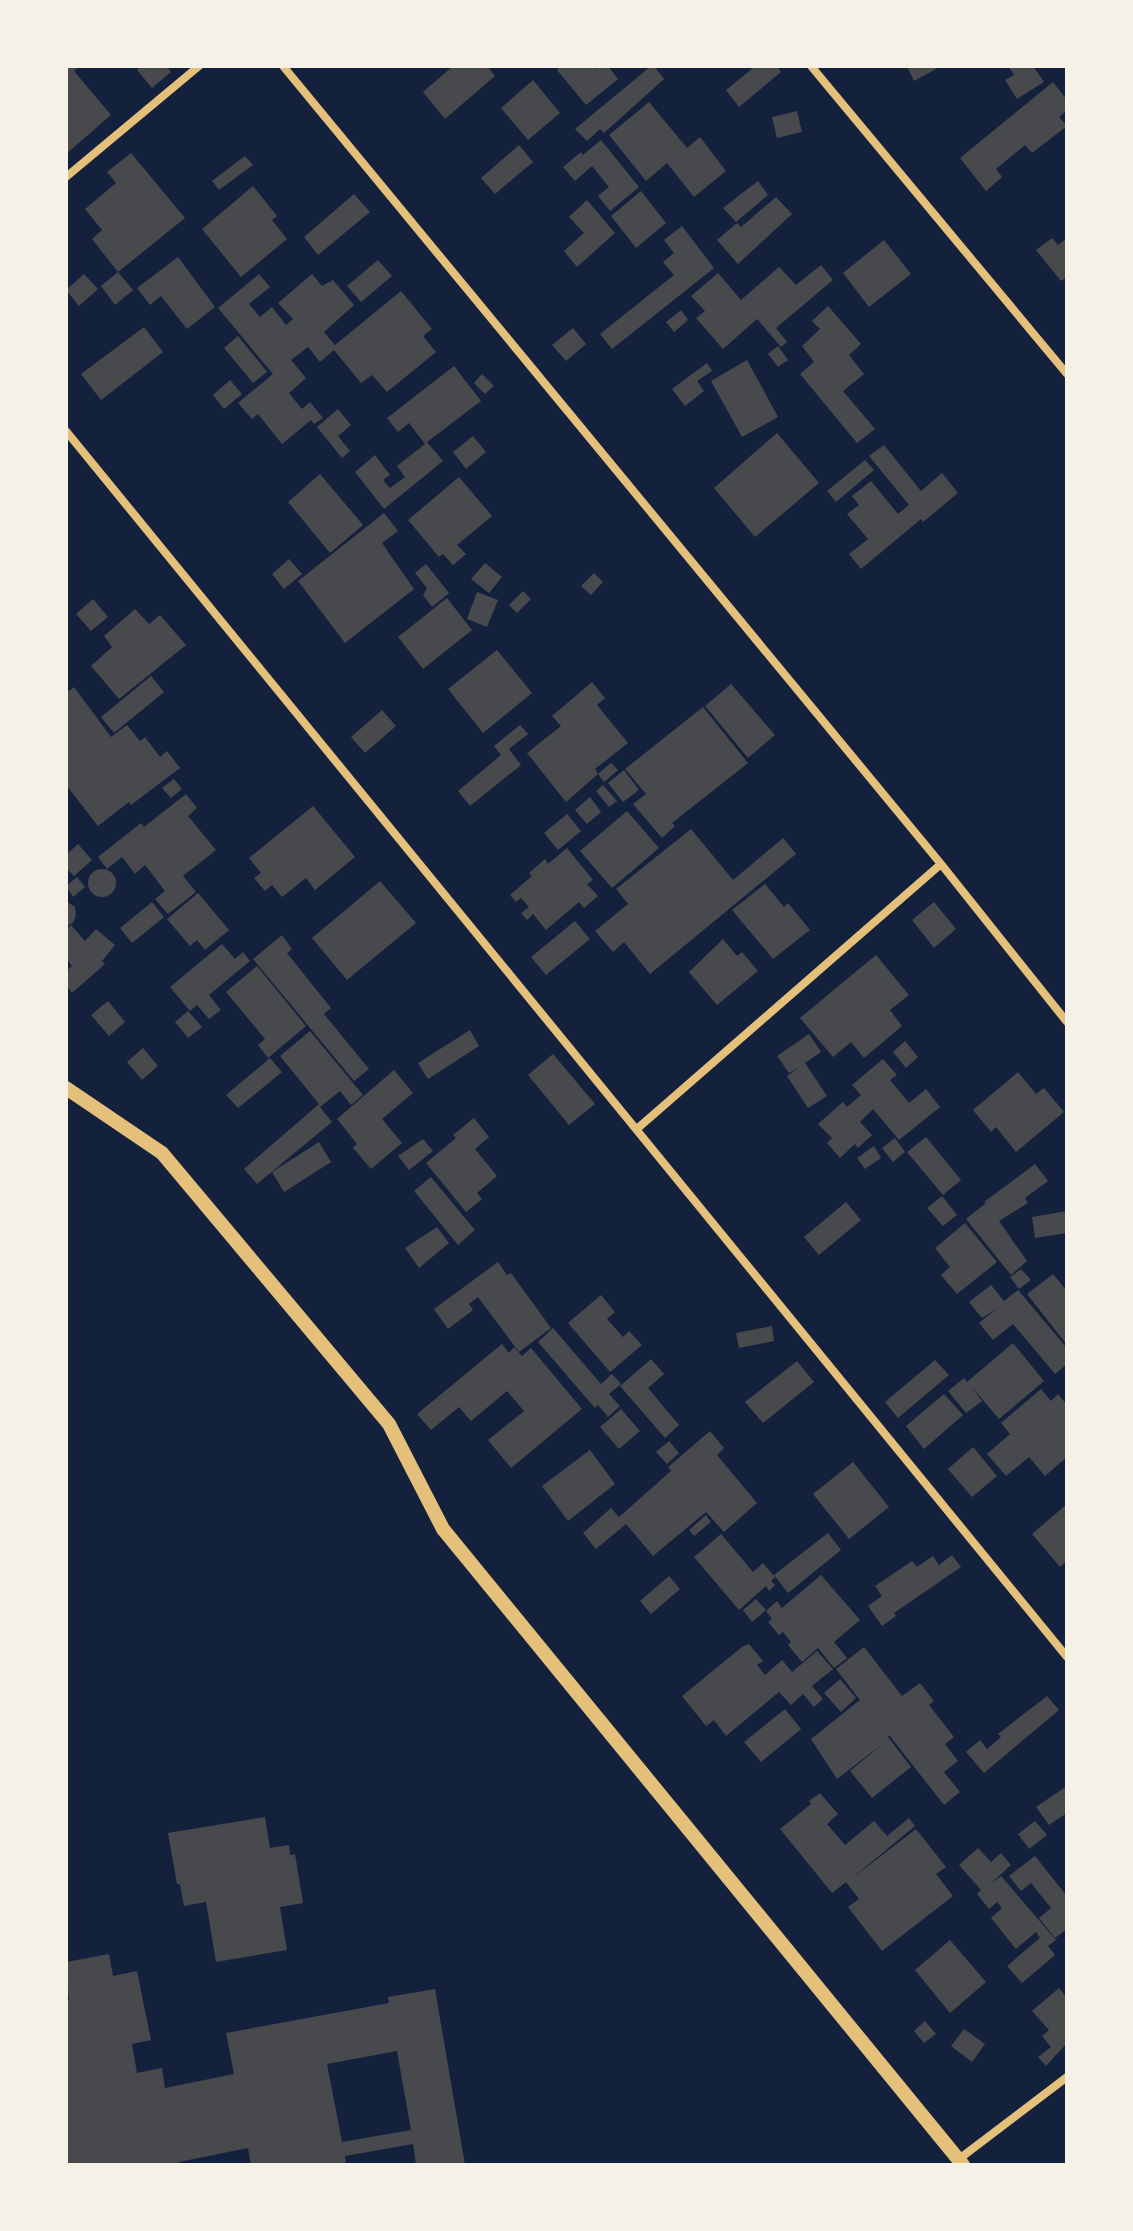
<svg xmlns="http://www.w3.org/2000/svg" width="1133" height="2231" font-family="'Zilla Slab',serif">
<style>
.building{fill:#48494c;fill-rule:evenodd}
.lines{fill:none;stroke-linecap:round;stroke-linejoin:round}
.minor{stroke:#e5c07b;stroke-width:8}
.tertiary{stroke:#e5c07b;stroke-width:14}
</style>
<rect width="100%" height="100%" fill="#14213d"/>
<path class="building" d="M 66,66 L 79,66 L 74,71 L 111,115 L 66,154 Z
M 142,66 L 166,66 L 171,72 L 152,88 L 137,70 Z
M 453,66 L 487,66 L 495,76 L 445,119 L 423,92 Z
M 560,66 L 593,66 L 595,69 L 600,66 L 608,66 L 618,79 L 586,105 L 557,70 Z
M 651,66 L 654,66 L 664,79 L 604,133 L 600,129 L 587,141 L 575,129 Z
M 751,66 L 777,66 L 781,72 L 739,107 L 726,90 L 753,68 Z
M 907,66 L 934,66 L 936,69 L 914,81 Z
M 1008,66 L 1033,66 L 1044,82 L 1017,99 L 1005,80 L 1014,75 Z
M 533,80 L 560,113 L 528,140 L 501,108 Z
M 1053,82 L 1067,100 L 1067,110 L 1059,117 L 1067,126 L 1032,153 L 1025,145 L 996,169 L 1002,177 L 986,191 L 960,158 Z
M 649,102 L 687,148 L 700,137 L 726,171 L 694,197 L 667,163 L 646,181 L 609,135 Z
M 797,111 L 802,132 L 777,138 L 772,117 Z
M 601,140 L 639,187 L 610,211 L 598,196 L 609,187 L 592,166 L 575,181 L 563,167 L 581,152 L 583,155 Z
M 519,145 L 533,162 L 495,194 L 481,178 Z
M 131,153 L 185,218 L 118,272 L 92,239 L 102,230 L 85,209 L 116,183 L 107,172 Z
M 245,156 L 253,165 L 219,190 L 212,181 Z
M 758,181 L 768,195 L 736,222 L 723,208 Z
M 253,186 L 277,216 L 272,220 L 287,239 L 241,277 L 202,229 Z
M 641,191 L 666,223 L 636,248 L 611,216 Z
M 354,194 L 370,212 L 318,255 L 304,237 Z
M 776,197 L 792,214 L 738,264 L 717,240 L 737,223 L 741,227 Z
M 587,200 L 615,233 L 577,267 L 564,251 L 584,233 L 569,217 Z
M 682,226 L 714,268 L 612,349 L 600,334 L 674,275 L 663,262 L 674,253 L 664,240 Z
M 1052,238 L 1058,245 L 1067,238 L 1067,277 L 1061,281 L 1036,250 Z
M 884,240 L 911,274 L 869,307 L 843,273 Z
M 178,257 L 215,307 L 187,329 L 161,296 L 150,305 L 137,288 Z
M 378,260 L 392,276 L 361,302 L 347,286 Z
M 821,265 L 833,280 L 776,328 L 787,342 L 781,347 L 757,319 L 723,349 L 696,318 L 705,311 L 691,296 L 718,273 L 741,300 L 779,267 L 796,285 Z
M 118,272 L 133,290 L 115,305 L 101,286 Z
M 84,274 L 98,289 L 79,306 L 66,290 Z
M 259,274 L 270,287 L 249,304 L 260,317 L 272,307 L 286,325 L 293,319 L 278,303 L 312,274 L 322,286 L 333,280 L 354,305 L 324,332 L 335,345 L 401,291 L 432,329 L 423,336 L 436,352 L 387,392 L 372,375 L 361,383 L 334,350 L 320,362 L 308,347 L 291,360 L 306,378 L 289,393 L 302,409 L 310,402 L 323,418 L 314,424 L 311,420 L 282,444 L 258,414 L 252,419 L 238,403 L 273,374 L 218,308 Z
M 828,306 L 861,344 L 849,355 L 864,374 L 843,391 L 875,429 L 857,443 L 800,374 L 814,362 L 802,346 L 820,329 L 812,321 Z
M 681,310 L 688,320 L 674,332 L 666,322 Z
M 144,327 L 163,352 L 101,400 L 81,374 Z
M 573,328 L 586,344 L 566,361 L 552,345 Z
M 238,336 L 267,372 L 253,383 L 224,348 Z
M 778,346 L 788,360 L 778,367 L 768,354 Z
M 747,360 L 778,417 L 742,437 L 711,381 Z
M 707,363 L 712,371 L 697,381 L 704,391 L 685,406 L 672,389 Z
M 454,366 L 481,401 L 427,442 L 443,461 L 384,509 L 355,472 L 375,455 L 390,475 L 383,480 L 390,488 L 405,477 L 397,466 L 425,444 L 409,423 L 398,432 L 387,418 Z
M 482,374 L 494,386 L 485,394 L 474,383 Z
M 230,380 L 242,394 L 224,409 L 213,395 Z
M 338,409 L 351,425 L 338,436 L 350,451 L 342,458 L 317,427 Z
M 777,433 L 819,483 L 755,537 L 714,488 Z
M 473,436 L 486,452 L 466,469 L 453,452 Z
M 884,445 L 921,491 L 942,473 L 958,493 L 923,522 L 921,519 L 861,569 L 849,554 L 868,539 L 847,514 L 859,505 L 852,496 L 871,481 L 898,514 L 909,505 L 869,456 Z
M 865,460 L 874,470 L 836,502 L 827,491 Z
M 320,474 L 363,525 L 330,553 L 288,502 Z
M 459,477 L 492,516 L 457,545 L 466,554 L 453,565 L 443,554 L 439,557 L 408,520 Z
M 384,513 L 398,531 L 382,543 L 414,589 L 345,643 L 298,581 Z
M 289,559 L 302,574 L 284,589 L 272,574 Z
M 485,563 L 502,577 L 489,593 L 471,579 Z
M 426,564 L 449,593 L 432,607 L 423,595 L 427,588 L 415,573 Z
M 594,573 L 603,582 L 591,595 L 581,586 Z
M 523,591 L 531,599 L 517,613 L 509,605 Z
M 477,592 L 498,600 L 487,627 L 467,619 Z
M 447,598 L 472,630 L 423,669 L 398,637 Z
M 93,599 L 108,617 L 91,631 L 76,614 Z
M 135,609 L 149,624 L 160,615 L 186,645 L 119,699 L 91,666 L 112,647 L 104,636 Z
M 497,650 L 532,693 L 483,733 L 448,689 Z
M 151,676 L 164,692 L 114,733 L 101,717 Z
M 592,682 L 605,698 L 597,705 L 628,743 L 595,769 L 598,774 L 611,763 L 618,770 L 604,782 L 598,774 L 566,802 L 527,753 L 561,726 L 552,716 Z
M 731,684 L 775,735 L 748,758 L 705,706 Z
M 74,687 L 111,737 L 127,725 L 140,741 L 145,737 L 160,757 L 167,751 L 180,768 L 131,805 L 129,802 L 98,826 L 66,785 L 66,693 Z
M 703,707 L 748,763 L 672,823 L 675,826 L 662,838 L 633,804 L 646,794 L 625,769 Z
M 382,710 L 396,726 L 365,753 L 351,737 Z
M 520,725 L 528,734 L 509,749 L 521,765 L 470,806 L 458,791 L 501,755 L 494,746 Z
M 624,770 L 639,790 L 623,802 L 608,783 Z
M 174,779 L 182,789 L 171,798 L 162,788 Z
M 603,785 L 617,801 L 609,807 L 596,791 Z
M 186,794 L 197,808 L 188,816 L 216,850 L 183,876 L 196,892 L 168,914 L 155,899 L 165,891 L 145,865 L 135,874 L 122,857 L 107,869 L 98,857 L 141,823 L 144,827 Z
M 590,797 L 601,812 L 587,824 L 575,810 Z
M 313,806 L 355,857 L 315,890 L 306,878 L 282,897 L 272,885 L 265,891 L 254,878 L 261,873 L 249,858 Z
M 627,811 L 659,848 L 612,888 L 580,851 Z
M 567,814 L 581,831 L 558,850 L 544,833 Z
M 691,829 L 733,880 L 783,838 L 796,854 L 650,974 L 624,942 L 613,952 L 595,931 L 628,904 L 616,889 Z
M 78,844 L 92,860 L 74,876 L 66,868 L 66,855 Z
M 567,848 L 593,880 L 587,884 L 598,896 L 584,908 L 579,902 L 546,930 L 533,914 L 527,920 L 521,913 L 529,907 L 521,898 L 516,902 L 510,895 L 532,876 L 529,873 L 545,859 L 548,864 Z
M88 883a14 14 0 1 1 28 0a14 14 0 1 1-28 0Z
M 77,877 L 85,887 L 73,897 L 66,886 Z
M 380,881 L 416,923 L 347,980 L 312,938 Z
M 765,884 L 784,907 L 788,903 L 810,930 L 773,959 L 732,910 Z
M 198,893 L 229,930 L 205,950 L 197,940 L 190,946 L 167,919 Z
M 66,901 L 75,907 L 76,915 L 73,923 L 66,926 Z
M 152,902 L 164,917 L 132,943 L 120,928 Z
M 934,902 L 956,929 L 934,948 L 912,920 Z
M 575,921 L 590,939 L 546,975 L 531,957 Z
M 71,925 L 85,941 L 96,929 L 115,945 L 102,961 L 105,964 L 72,993 L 66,985 L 66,971 L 72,966 L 66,958 L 66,929 Z
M 282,935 L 292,949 L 287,953 L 331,1008 L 324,1014 L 369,1069 L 354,1081 L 253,959 Z
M 723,939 L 737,956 L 742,952 L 758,971 L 717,1005 L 689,972 Z
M 222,944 L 235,959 L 243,952 L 250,961 L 209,995 L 221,1010 L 209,1019 L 197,1005 L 190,1011 L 170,987 Z
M 876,955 L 909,995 L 890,1010 L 902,1026 L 864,1058 L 851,1042 L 833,1057 L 800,1018 Z
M 257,966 L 306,1026 L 268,1058 L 258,1045 L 265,1039 L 226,992 Z
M 108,1001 L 125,1022 L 109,1036 L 91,1015 Z
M 188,1011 L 202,1027 L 188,1038 L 175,1022 Z
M 470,1030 L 479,1046 L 428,1079 L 418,1063 Z
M 310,1031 L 363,1095 L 351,1105 L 340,1091 L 320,1107 L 332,1122 L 257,1184 L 244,1169 L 319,1104 L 280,1056 Z
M 809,1034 L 821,1052 L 805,1063 L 827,1096 L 808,1108 L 787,1076 L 800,1067 L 789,1073 L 777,1056 Z
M 905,1041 L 918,1057 L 906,1068 L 893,1052 Z
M 143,1048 L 158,1066 L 142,1080 L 127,1062 Z
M 553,1054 L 595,1104 L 569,1125 L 528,1075 Z
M 270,1058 L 282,1072 L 238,1108 L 226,1095 Z
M 883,1059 L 897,1075 L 890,1080 L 909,1103 L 926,1089 L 940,1107 L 899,1140 L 873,1109 L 860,1122 L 872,1135 L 858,1148 L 855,1144 L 840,1158 L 827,1143 L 832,1138 L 818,1124 L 843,1102 L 847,1107 L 861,1095 L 852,1085 Z
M 394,1070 L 413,1093 L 382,1119 L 402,1143 L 371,1169 L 353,1148 L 357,1144 L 337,1119 Z
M 1018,1072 L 1036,1094 L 1044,1088 L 1064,1112 L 1016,1152 L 996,1127 L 991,1132 L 973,1110 Z
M 474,1118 L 489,1137 L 475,1149 L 497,1176 L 477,1193 L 482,1199 L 466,1212 L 426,1163 L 456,1138 L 453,1135 Z
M 926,1137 L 961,1180 L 943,1195 L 907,1152 Z
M 895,1138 L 905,1152 L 893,1162 L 882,1148 Z
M 423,1139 L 433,1151 L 409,1170 L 398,1156 Z
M 319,1142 L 331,1162 L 284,1192 L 272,1172 Z
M 874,1146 L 881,1158 L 865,1169 L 857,1158 Z
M 1035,1164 L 1048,1181 L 1025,1198 L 1028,1203 L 999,1221 L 1027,1261 L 1011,1275 L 966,1219 L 986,1203 L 984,1202 Z
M 431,1177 L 475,1230 L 458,1245 L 414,1191 Z
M 942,1196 L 957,1215 L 943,1226 L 927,1208 Z
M 846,1202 L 861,1220 L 819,1255 L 804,1237 Z
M 1067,1211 L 1067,1233 L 1035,1238 L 1032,1217 Z
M 965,1223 L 997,1262 L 957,1294 L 941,1275 L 950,1267 L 935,1248 Z
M 437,1227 L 449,1243 L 419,1268 L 405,1248 Z
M 498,1262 L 507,1275 L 511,1273 L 551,1328 L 519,1352 L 478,1297 L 469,1304 L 473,1310 L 448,1329 L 434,1309 Z
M 1021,1269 L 1031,1280 L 1019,1289 L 1010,1277 Z
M 1053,1274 L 1067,1291 L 1067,1345 L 1027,1294 Z
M 991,1285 L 1004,1301 L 1018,1290 L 1067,1348 L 1067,1364 L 1055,1374 L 1013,1324 L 993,1340 L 979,1323 L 996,1309 L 982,1318 L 969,1302 Z
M 601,1295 L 615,1312 L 607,1319 L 623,1337 L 629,1331 L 642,1345 L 610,1372 L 568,1323 Z
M 772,1326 L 774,1341 L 739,1348 L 736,1333 Z
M 553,1328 L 601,1384 L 612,1374 L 621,1384 L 609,1394 L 620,1406 L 608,1417 L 598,1405 L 595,1408 L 538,1342 Z
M 1013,1343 L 1044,1381 L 999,1419 L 972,1387 L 982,1401 L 966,1413 L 948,1391 L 964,1378 L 967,1382 Z
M 502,1344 L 509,1353 L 514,1347 L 522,1356 L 531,1348 L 582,1409 L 511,1468 L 488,1440 L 524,1411 L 507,1391 L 471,1421 L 459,1407 L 431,1430 L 417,1414 Z
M 651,1359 L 664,1374 L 648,1388 L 679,1425 L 665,1438 L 620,1386 Z
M 935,1360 L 949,1375 L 898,1418 L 885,1402 Z
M 797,1361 L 814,1382 L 763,1423 L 745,1402 Z
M 1041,1389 L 1051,1401 L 1058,1394 L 1067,1405 L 1067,1457 L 1045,1476 L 1029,1457 L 1006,1476 L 987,1454 L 1010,1434 L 1001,1423 Z
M 944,1394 L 963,1415 L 924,1449 L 906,1426 Z
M 621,1409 L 640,1431 L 619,1449 L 600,1427 Z
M 710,1431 L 724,1448 L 717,1455 L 757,1503 L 724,1532 L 706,1512 L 653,1556 L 626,1524 L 596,1549 L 583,1533 L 611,1508 L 619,1517 L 671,1471 L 668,1467 Z
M 669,1441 L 679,1453 L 667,1464 L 656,1452 Z
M 973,1447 L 997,1476 L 972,1497 L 948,1469 Z
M 590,1450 L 615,1484 L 568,1521 L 542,1486 Z
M 853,1462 L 889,1507 L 849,1539 L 813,1494 Z
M 1067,1504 L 1067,1561 L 1060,1567 L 1032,1534 Z
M 706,1515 L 711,1522 L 694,1536 L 689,1530 Z
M 828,1533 L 841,1550 L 788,1593 L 774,1575 Z
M 721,1534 L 753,1572 L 763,1563 L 775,1577 L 771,1581 L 775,1585 L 769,1591 L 766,1586 L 739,1610 L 694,1557 Z
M 952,1555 L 961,1567 L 894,1613 L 896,1616 L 882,1626 L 868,1606 L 882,1596 L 875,1586 L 912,1561 L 917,1567 L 933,1556 L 939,1565 Z
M 821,1575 L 860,1620 L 834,1642 L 847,1658 L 834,1668 L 818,1648 L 802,1662 L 788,1645 L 791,1642 L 783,1632 L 779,1635 L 768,1622 L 772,1619 L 766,1611 L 777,1601 L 782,1608 Z
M 669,1576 L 680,1589 L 651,1614 L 640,1601 Z
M 756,1599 L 766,1610 L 752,1622 L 743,1610 Z
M 749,1644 L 763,1661 L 757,1665 L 765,1675 L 782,1660 L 792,1672 L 817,1651 L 833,1669 L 812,1686 L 823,1699 L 814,1707 L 803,1694 L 791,1705 L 779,1692 L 726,1736 L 714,1720 L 706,1726 L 682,1696 L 742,1647 Z
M 864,1647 L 902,1696 L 920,1683 L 934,1701 L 929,1705 L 954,1737 L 945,1744 L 958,1761 L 944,1772 L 960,1792 L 944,1805 L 889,1735 L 888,1737 L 911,1767 L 872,1798 L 850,1771 L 885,1742 L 837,1779 L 811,1739 L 860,1700 L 836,1669 Z
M 840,1679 L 856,1698 L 841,1712 L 824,1693 Z
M 1047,1696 L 1059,1710 L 984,1773 L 966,1752 L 980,1740 L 987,1749 L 1001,1737 L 998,1734 Z
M 785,1709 L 801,1729 L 761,1762 L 744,1742 Z
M 1067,1786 L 1067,1813 L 1049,1825 L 1036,1807 Z
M 820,1793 L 838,1814 L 827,1824 L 845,1845 L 874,1821 L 887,1836 L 909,1818 L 915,1826 L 851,1879 L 916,1829 L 946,1867 L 936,1874 L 953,1896 L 882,1951 L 848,1907 L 859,1899 L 846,1882 L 832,1893 L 780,1829 L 811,1804 L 809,1801 Z
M 265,1817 L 270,1848 L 289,1845 L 290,1855 L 295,1854 L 303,1903 L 280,1907 L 287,1950 L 216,1962 L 206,1902 L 184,1906 L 180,1884 L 177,1884 L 168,1833 Z
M 1035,1821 L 1047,1835 L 1029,1849 L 1018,1834 Z
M 978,1848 L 991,1862 L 1001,1853 L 1011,1865 L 989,1885 L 1001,1876 L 1056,1940 L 1048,1946 L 1055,1955 L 1022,1983 L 1007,1966 L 1040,1938 L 1036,1932 L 1016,1949 L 991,1918 L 1002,1908 L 997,1902 L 989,1909 L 977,1894 L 981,1890 L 959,1865 Z
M 1035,1856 L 1067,1896 L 1067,1929 L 1055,1938 L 1039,1918 L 1051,1908 L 1031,1883 L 1021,1891 L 1009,1876 Z
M 950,1940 L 986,1982 L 950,2013 L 915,1970 Z
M 109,1954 L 113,1976 L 137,1971 L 151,2040 L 132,2044 L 137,2073 L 162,2068 L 165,2088 L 234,2074 L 226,2033 L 389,2003 L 388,1997 L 435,1989 L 465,2165 L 416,2165 L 413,2144 L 345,2156 L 346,2165 L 251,2165 L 248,2148 L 179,2162 L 180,2165 L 66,2165 L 66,2001 L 69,2000 L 66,1962 ZM 397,2051 L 411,2130 L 342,2142 L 327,2064 Z
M 1059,1988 L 1067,1998 L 1067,2043 L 1046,2066 L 1038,2057 L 1051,2047 L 1042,2036 L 1049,2030 L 1032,2011 Z
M 925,2021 L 936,2034 L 924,2043 L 914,2031 Z
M 964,2029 L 985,2044 L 972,2062 L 951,2046 Z"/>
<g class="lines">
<path class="minor" d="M 283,66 L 941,864 L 1067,1022
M 811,66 L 1067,374
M 66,177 L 199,66
M 66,431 L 1067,1657
M 638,1128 L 941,864
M 959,2159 L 1067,2077"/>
<path class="tertiary" d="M 66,1088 L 162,1153 L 389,1424 L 443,1529 L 963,2165"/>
</g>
<rect width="1133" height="2231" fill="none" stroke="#f6f1e7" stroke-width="136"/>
</svg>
